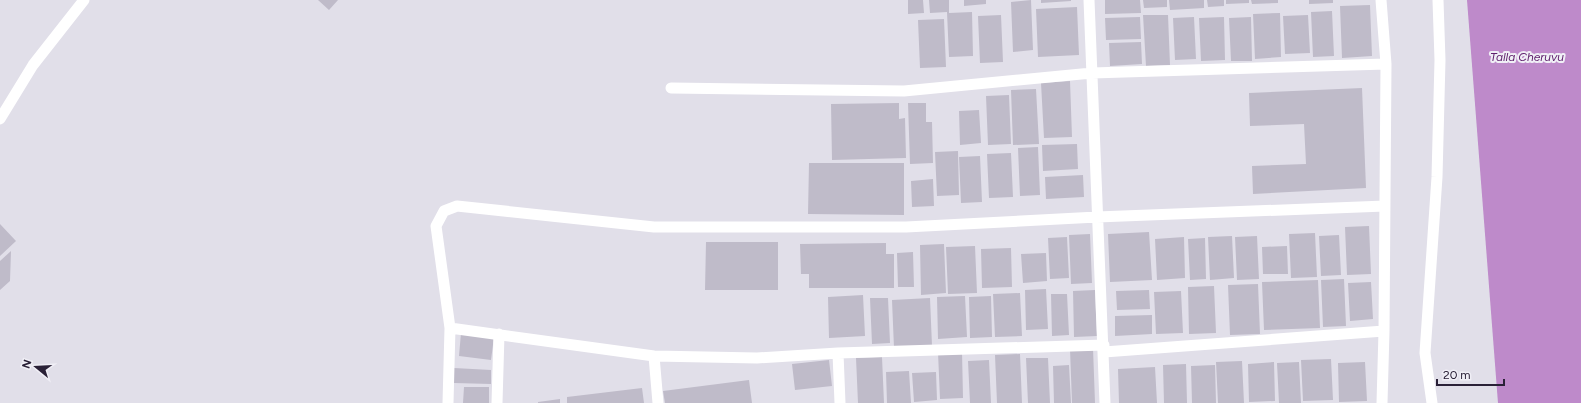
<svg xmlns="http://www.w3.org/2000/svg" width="1581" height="403" font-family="Figtree,sans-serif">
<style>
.water{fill:#be8aca}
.building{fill:#bfbbc9}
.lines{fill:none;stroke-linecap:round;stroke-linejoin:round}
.minor{stroke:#fff;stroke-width:11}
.tertiary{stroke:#fff;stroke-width:11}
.labels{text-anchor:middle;stroke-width:4;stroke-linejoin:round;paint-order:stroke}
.water-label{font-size:12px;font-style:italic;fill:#60216d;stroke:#f0eff6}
</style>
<rect width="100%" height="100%" fill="#e1dfe9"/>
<path class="water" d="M 1467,0 L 1581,0 L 1581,403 L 1498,403 Z"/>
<path class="building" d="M 318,0 L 338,0 L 329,10 Z
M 908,0 L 923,0 L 924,13 L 908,14 Z
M 929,0 L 949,0 L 949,13 L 972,12 L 973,56 L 949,57 L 947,12 L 930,13 Z
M 964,0 L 986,0 L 986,4 L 964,6 Z
M 1031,0 L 1033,50 L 1013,52 L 1011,2 Z
M 1041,0 L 1071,0 L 1071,1 L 1041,3 Z
M 1105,0 L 1140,0 L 1141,13 L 1105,14 Z
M 1143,0 L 1167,0 L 1167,7 L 1144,8 Z
M 1169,0 L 1204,0 L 1204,8 L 1170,10 Z
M 1207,0 L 1224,0 L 1224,6 L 1208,7 Z
M 1226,0 L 1249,0 L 1249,3 L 1226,4 Z
M 1251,0 L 1278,0 L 1278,3 L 1252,4 Z
M 1309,0 L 1333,0 L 1333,3 L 1309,4 Z
M 1370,5 L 1372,56 L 1342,58 L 1340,6 Z
M 1077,7 L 1079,55 L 1038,57 L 1036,9 Z
M 1332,11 L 1334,56 L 1313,57 L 1311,12 Z
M 1280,13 L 1281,57 L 1255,59 L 1253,14 Z
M 1001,15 L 1003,62 L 980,63 L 978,16 Z
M 1143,15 L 1168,15 L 1170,65 L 1146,66 Z
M 1308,15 L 1310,53 L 1285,54 L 1283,16 Z
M 1140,17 L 1141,39 L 1106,40 L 1105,18 Z
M 1194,17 L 1196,59 L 1175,60 L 1173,18 Z
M 1224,17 L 1225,60 L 1201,61 L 1199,18 Z
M 1251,17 L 1252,61 L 1231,61 L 1229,18 Z
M 944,19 L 946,67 L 920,68 L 918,20 Z
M 1141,42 L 1142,64 L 1110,66 L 1109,43 Z
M 1070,81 L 1072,137 L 1044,138 L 1041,83 Z
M 1362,88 L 1366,188 L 1253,194 L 1252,166 L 1306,164 L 1304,124 L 1250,126 L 1249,93 Z
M 1036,89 L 1039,144 L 1013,145 L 1011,90 Z
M 1009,95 L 1011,144 L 988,145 L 986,96 Z
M 899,103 L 899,119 L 905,118 L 906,158 L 832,160 L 831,104 Z
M 908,103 L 926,103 L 926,122 L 932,122 L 933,163 L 910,164 Z
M 979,110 L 981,143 L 960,145 L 959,111 Z
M 1077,144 L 1078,169 L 1043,171 L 1042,145 Z
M 1038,147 L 1040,195 L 1020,196 L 1018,148 Z
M 958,151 L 959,195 L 937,196 L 935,152 Z
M 1011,153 L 1013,197 L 989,198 L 987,154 Z
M 980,156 L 982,202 L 961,203 L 959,157 Z
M 809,163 L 904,163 L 904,215 L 808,214 Z
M 1083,175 L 1084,197 L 1046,199 L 1045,177 Z
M 933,179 L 934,206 L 912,207 L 911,181 Z
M 0,224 L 16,241 L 0,256 Z
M 1369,226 L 1371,274 L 1347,275 L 1345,227 Z
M 1149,232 L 1152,280 L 1110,282 L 1108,234 Z
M 1315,233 L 1317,277 L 1291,278 L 1289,234 Z
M 1090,234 L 1092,283 L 1071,284 L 1069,235 Z
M 1339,235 L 1341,275 L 1321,276 L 1319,236 Z
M 1232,236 L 1234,278 L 1210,280 L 1208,237 Z
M 1257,236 L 1259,279 L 1237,280 L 1235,237 Z
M 1067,237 L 1069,278 L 1050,279 L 1048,238 Z
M 1184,237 L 1185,278 L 1157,280 L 1155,239 Z
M 1205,238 L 1206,279 L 1190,280 L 1188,239 Z
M 706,242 L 778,242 L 778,290 L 705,290 Z
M 886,243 L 886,254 L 894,254 L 894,288 L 809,288 L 809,274 L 801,274 L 800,244 Z
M 944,244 L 946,293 L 921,295 L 920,245 Z
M 975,246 L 977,293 L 948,294 L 946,247 Z
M 1287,246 L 1288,274 L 1263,274 L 1262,247 Z
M 1011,248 L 1012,287 L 982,288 L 981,249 Z
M 11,251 L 10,281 L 0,290 L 0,261 Z
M 913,252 L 914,287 L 898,287 L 897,253 Z
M 1046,253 L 1047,281 L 1023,283 L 1021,254 Z
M 1344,279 L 1346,326 L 1323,327 L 1321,280 Z
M 1318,280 L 1320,328 L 1264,330 L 1262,282 Z
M 1371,282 L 1373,319 L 1350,321 L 1348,283 Z
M 1258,284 L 1260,334 L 1230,335 L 1228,285 Z
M 1214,286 L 1216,333 L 1189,334 L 1188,287 Z
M 1046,289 L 1048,329 L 1026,330 L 1025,290 Z
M 1095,290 L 1097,336 L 1074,337 L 1073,291 Z
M 1149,290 L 1150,309 L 1117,310 L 1116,291 Z
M 1181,291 L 1183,333 L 1156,334 L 1154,292 Z
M 1020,293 L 1022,336 L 995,337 L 993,294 Z
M 1051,294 L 1067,294 L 1069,335 L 1052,336 Z
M 863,295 L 865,336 L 829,338 L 828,297 Z
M 965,296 L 967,337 L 938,339 L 937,297 Z
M 991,296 L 992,337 L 970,338 L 969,297 Z
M 870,298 L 888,298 L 890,343 L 872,344 Z
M 930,298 L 932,346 L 894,348 L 892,300 Z
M 1152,315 L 1152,334 L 1115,336 L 1115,316 Z
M 461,333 L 494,337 L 491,360 L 459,356 Z
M 1093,348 L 1095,403 L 1072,403 L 1070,349 Z
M 962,351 L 963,398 L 940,399 L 938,352 Z
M 1020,354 L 1022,403 L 997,403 L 995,355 Z
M 882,357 L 884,403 L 858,403 L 856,358 Z
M 1026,358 L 1048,358 L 1050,403 L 1028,403 Z
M 1331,359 L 1333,400 L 1303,401 L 1301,360 Z
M 829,360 L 832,386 L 795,390 L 792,364 Z
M 989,360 L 991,403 L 970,403 L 968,361 Z
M 1242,361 L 1244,403 L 1218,403 L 1216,362 Z
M 1274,362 L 1275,401 L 1249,402 L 1248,364 Z
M 1299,362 L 1301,403 L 1279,403 L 1277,363 Z
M 1365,362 L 1367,401 L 1339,402 L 1338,363 Z
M 1186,364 L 1187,403 L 1164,403 L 1163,365 Z
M 1069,365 L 1071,403 L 1054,403 L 1053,366 Z
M 1215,365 L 1216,403 L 1192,403 L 1191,366 Z
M 1155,367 L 1157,403 L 1119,403 L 1118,369 Z
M 454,368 L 491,370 L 491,384 L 454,383 Z
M 909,371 L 911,403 L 887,403 L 886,372 Z
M 936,372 L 937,400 L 914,402 L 912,373 Z
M 749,380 L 752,403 L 665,403 L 663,391 Z
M 464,387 L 489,387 L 489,403 L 463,403 Z
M 642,388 L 644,403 L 567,403 L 567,397 Z
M 560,399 L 560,403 L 538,403 L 538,402 Z"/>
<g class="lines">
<path class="minor" d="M 1089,0 L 1105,403
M 1381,0 L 1386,64 L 1384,331 L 1382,403
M 671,88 L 904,91 L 1092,73 L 1386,64
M 0,119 L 33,65 L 84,0
M 450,328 L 654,356 L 757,358 L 838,353 L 840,403
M 1104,352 L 1384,331
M 838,353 L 1104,345
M 654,356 L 658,403
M 448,403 L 450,328 L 436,226 L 444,211 L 457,206 L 654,227 L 906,227 L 1097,217 L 1385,206
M 497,403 L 499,334"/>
<path class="tertiary" d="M 1432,403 L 1425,353 L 1437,177 L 1440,60 L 1438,0"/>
</g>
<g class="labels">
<g class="water-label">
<text x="1527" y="61">Talla Cheruvu</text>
</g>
</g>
<g transform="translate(36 367) rotate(288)" stroke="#f0eff6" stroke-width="3" paint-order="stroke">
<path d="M0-3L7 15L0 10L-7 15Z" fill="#2a2137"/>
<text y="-6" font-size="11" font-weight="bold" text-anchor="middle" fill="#2a2137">N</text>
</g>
<path d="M1437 379v6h67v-6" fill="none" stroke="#2a2137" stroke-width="2"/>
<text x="1443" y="379" font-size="12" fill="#2a2137" stroke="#f0eff6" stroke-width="3" paint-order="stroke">20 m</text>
</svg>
